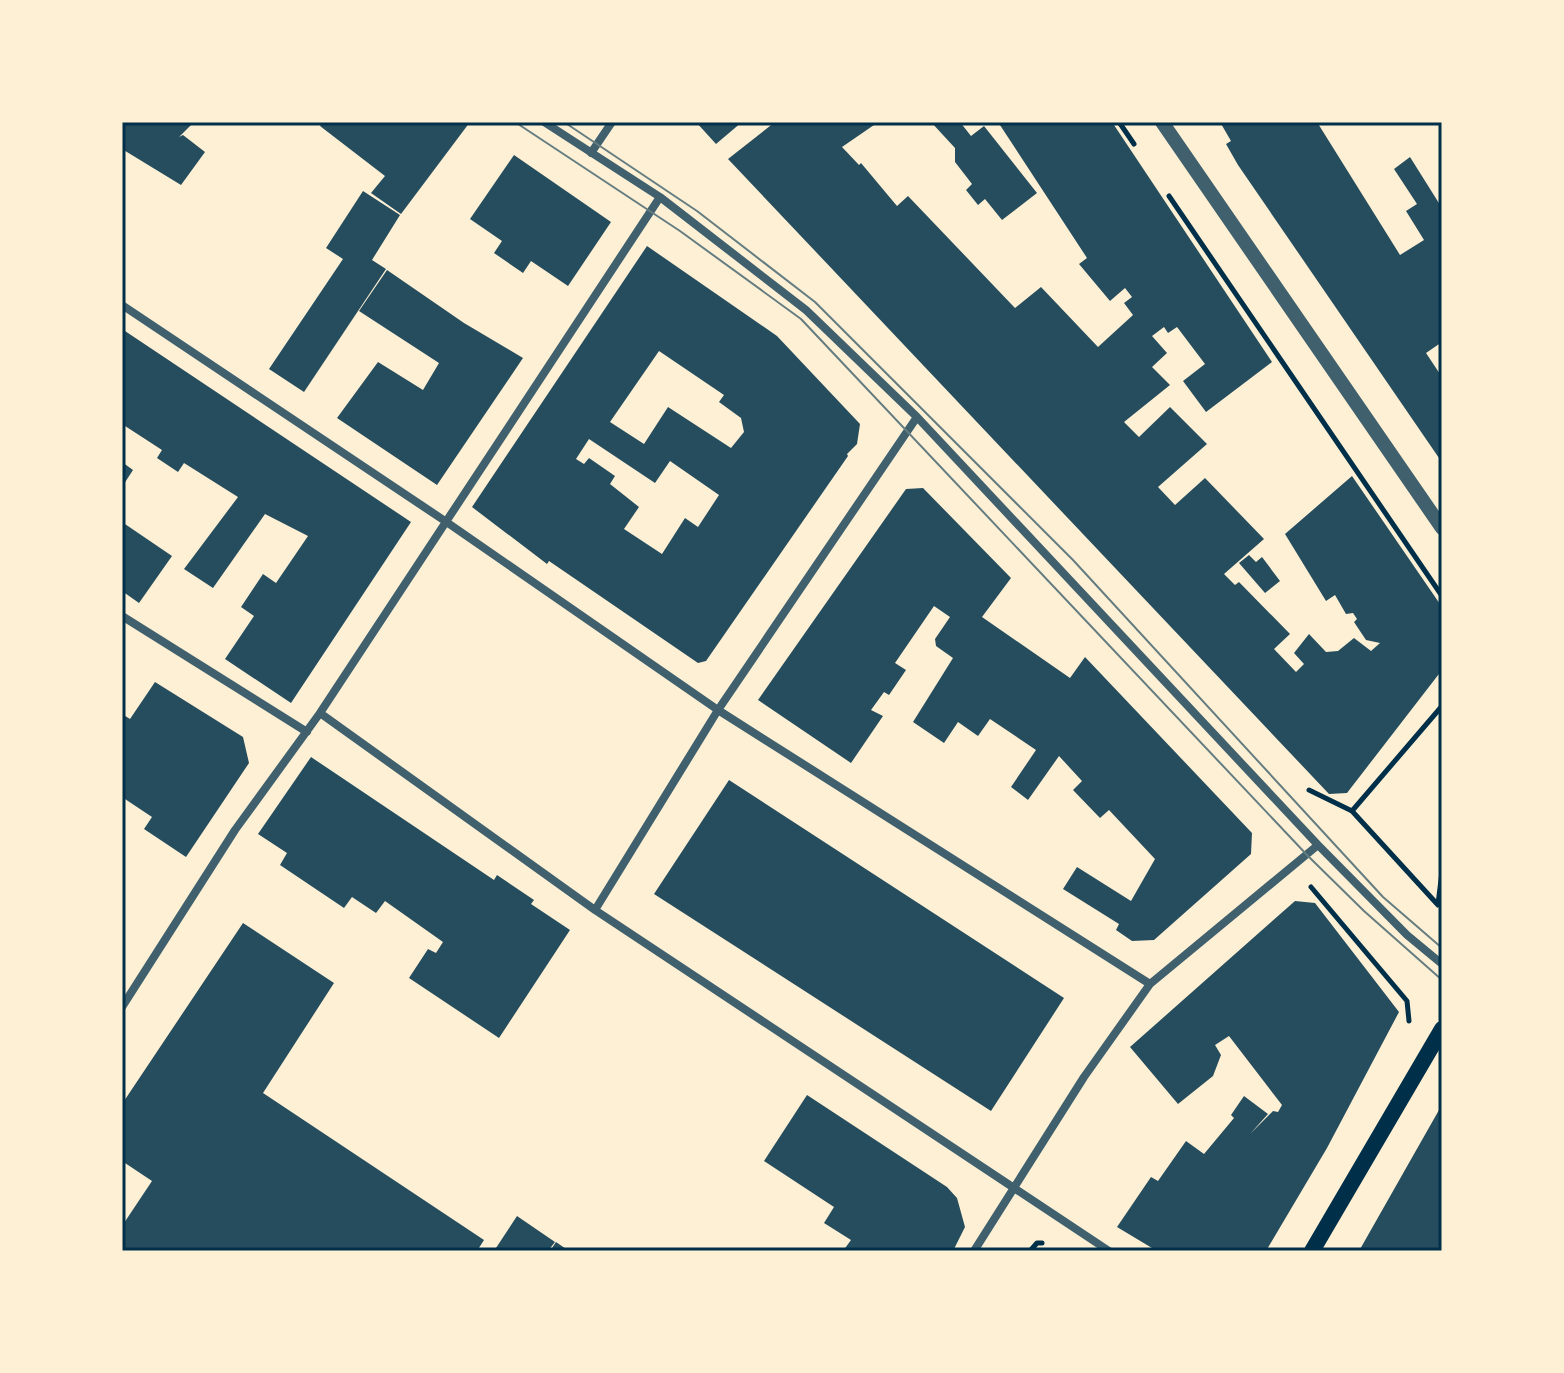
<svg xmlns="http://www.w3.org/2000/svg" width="1564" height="1373" font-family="'Sofia Sans Condensed',sans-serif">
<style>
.building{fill:#264d5e;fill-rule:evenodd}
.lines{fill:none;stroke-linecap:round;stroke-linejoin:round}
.path{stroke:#003049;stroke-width:5}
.minor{stroke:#3f606c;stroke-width:8}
.tertiary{stroke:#3f606c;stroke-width:14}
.secondary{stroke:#003049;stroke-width:16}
.tram{stroke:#657d81;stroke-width:2}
.neatline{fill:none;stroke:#003049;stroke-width:3}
</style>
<rect width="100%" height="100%" fill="#fdf0d5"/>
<path class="building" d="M 122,122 L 194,122 L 179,137 L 183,135 L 205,152 L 181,185 L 122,149 Z
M 323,122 L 470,122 L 401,214 L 371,193 L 385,176 L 320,126 Z
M 696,122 L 742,122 L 716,144 Z
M 775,122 L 872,122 L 874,125 L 842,147 L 859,165 L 861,163 L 897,206 L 908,196 L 1015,308 L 1041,287 L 1098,347 L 1133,315 L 1124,303 L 1132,297 L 1125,288 L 1110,301 L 1079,264 L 1087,258 L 998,122 L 1112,122 L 1272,362 L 1206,412 L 1183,381 L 1205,364 L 1177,327 L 1168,333 L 1164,327 L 1152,336 L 1167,353 L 1152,367 L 1170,385 L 1124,422 L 1139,437 L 1170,407 L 1207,444 L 1158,487 L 1175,505 L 1205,478 L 1264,539 L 1224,574 L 1235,585 L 1239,582 L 1290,634 L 1274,649 L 1296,672 L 1304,664 L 1294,653 L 1309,634 L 1326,652 L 1338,651 L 1354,638 L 1371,651 L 1380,643 L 1366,640 L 1354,622 L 1357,619 L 1353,613 L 1346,614 L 1335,595 L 1326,601 L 1285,534 L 1352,476 L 1442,607 L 1442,670 L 1347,793 L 1329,794 L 728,159 Z
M 931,122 L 960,122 L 971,136 L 984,126 L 1037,193 L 1002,220 L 985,199 L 978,205 L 966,190 L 972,184 L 955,162 L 955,148 Z
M 1220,122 L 1317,122 L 1400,255 L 1424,240 L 1406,211 L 1417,204 L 1394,169 L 1410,157 L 1442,208 L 1442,342 L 1426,353 L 1442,377 L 1442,456 L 1439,458 L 1238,165 L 1226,144 L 1231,141 Z
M 514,155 L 611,222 L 568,286 L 531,261 L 523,273 L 494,253 L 502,241 L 470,219 Z
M 363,191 L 400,215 L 372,260 L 386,269 L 304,392 L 269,369 L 343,259 L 326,248 Z
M 647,246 L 777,336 L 860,424 L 857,444 L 847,454 L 848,456 L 706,661 L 698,663 L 549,561 L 547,564 L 472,507 ZM 659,351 L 724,395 L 719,402 L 741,418 L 744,432 L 731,448 L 668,407 L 644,444 L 610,422 ZM 589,439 L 655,483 L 670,461 L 719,495 L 698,527 L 685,518 L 662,554 L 624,529 L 639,507 L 610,484 L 615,476 L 589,458 L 584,464 L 576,459 Z
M 387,270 L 464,323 L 523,358 L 437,485 L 337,418 L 378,362 L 423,390 L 439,363 L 359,311 Z
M 122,329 L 411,522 L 291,703 L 225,659 L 254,616 L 241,607 L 263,574 L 276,583 L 308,536 L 265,514 L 213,588 L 184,569 L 238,497 L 184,463 L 178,472 L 157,458 L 162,450 L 122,424 Z
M 122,462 L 133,470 L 122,487 Z
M 923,488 L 1011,578 L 982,617 L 1070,678 L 1085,657 L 1252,833 L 1251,854 L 1154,940 L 1132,941 L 1116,930 L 1119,924 L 1063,889 L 1077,867 L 1131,901 L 1155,859 L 1109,810 L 1100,818 L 1073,790 L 1082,781 L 1059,756 L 1028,800 L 1011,787 L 1036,750 L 990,719 L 978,736 L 958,722 L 944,743 L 913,722 L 953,658 L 936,646 L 935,639 L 950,617 L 934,606 L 895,663 L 906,670 L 889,695 L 884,692 L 871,710 L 883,716 L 851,763 L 758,700 L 906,489 Z
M 122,522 L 172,556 L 139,603 L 122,591 Z
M 1249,555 L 1256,562 L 1262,557 L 1280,581 L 1265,593 L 1239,563 Z
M 155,682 L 243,737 L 249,763 L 186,857 L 144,829 L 152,817 L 122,797 L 122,714 L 130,719 Z
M 311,757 L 494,880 L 497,875 L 534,900 L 531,904 L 570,930 L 499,1038 L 409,978 L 428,949 L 436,953 L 443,942 L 385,901 L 376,913 L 352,897 L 344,908 L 280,865 L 287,853 L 258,834 Z
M 729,780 L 1064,998 L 991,1111 L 654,894 Z
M 1295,901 L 1315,903 L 1399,1012 L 1327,1148 L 1266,1251 L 1157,1251 L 1117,1227 L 1151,1177 L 1158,1181 L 1186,1141 L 1204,1154 L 1234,1118 L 1231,1115 L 1244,1096 L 1268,1114 L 1250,1134 L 1273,1111 L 1278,1112 L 1282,1105 L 1229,1036 L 1215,1045 L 1221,1055 L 1213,1076 L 1178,1104 L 1130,1047 Z
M 243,923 L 334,983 L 263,1093 L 484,1240 L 477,1251 L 122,1251 L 122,1226 L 152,1181 L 122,1161 L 122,1104 Z
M 807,1095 L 947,1187 L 957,1198 L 965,1227 L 953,1251 L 843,1251 L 851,1240 L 824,1223 L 834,1207 L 764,1161 Z
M 1439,1110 L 1442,1110 L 1442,1247 L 1439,1251 L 1359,1251 Z
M 517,1216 L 555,1242 L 548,1251 L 494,1251 Z
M 556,1242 L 569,1251 L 550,1251 Z"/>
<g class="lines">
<path class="path" d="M 1119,122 L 1134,144
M 1169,196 L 1442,596
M 1309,790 L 1352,811 L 1438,905
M 1352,811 L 1442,706
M 1311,887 L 1407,1001 L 1409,1021
M 1438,904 L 1442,872
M 1030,1251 L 1037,1243 L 1042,1243"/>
<path class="minor" d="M 544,122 L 660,197 L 806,310 L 917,417 L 1318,845 L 1407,935 L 1442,964
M 591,153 L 612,122
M 122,305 L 445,521 L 718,710 L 1150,984
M 122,616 L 307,732
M 320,713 L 595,910 L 1109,1251
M 595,910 L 718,710 L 917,417
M 122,1007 L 235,830 L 320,713 L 660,197
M 974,1251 L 1084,1077 L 1150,984 L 1318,845"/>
<path class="tertiary" d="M 1162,122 L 1442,528"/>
<path class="secondary" d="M 1312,1251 L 1442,1029"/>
<path class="tram" d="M 515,122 L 680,231 L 801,319 L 1308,856 L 1364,911 L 1442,980
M 564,122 L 697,211 L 815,302 L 1073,560 L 1383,897 L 1442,948"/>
</g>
<rect width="1564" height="1373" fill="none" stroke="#fdf0d5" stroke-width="248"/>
<rect x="124" y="124" width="1316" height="1125" class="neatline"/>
</svg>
